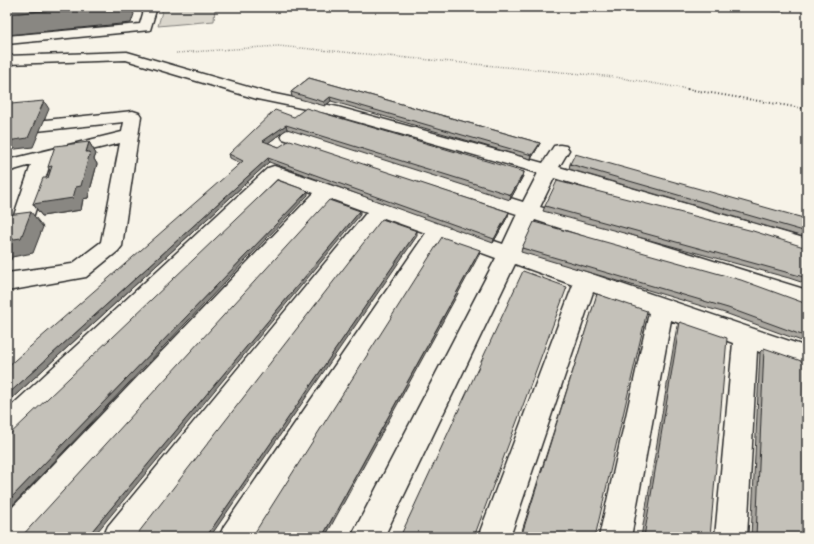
<svg xmlns="http://www.w3.org/2000/svg" width="814" height="544" font-family="'Balsamiq Sans',sans-serif">
<style>
.green{fill:#dad6cc;stroke:#82807c}
.lines{fill:none;stroke-linecap:round;stroke-linejoin:round}
.minor-casing{stroke:#2b2b2b;stroke-width:3}
.path-far1{stroke:#2b2b2b;stroke-width:1.5;stroke-dasharray:0.5 2;stroke-linecap:butt}
.path{stroke:#2b2b2b;stroke-width:2;stroke-dasharray:1 2.5;stroke-linecap:butt}
.minor{fill:#f7f3e8;fill-rule:evenodd}
.wall{fill:#a9a69f;stroke:#2b2b2b}
.shaded-wall{fill:#898782;stroke:#2b2b2b}
.building{fill:#c4c1b9;stroke:#2b2b2b}
</style>
<rect width="100%" height="100%" fill="#f7f3e8"/>
<filter id="ink" filterUnits="userSpaceOnUse"><feTurbulence type="fractalNoise" baseFrequency=".025" numOctaves="2"/><feDisplacementMap in="SourceGraphic" scale="8" xChannelSelector="R" yChannelSelector="G"/><feConvolveMatrix kernelMatrix="1 2 1 2 8 2 1 2 1" color-interpolation-filters="sRGB"/></filter>
<g filter="url(#ink)">
<path class="green" d="M 215,7 L 214,21 L 158,26 L 163,8 Z"/>
<g class="lines">
<defs>
<path id="minor" d="M 145,7 L 157,7 L 150,30 L 7,44 L 7,36 L 140,24 Z
M 770,7 L 785,7 L 783,10 L 772,10 Z
M 127,52 L 265,92 L 338,107 L 543,163 L 554,146 L 560,145 L 566,146 L 569,150 L 559,167 L 807,239 L 807,255 L 554,178 L 540,207 L 807,290 L 807,308 L 535,220 L 521,250 L 807,347 L 807,369 L 757,351 L 747,537 L 715,537 L 733,343 L 671,320 L 631,537 L 599,537 L 649,313 L 593,292 L 510,537 L 478,537 L 573,285 L 515,264 L 384,537 L 351,537 L 496,258 L 444,239 L 254,537 L 219,537 L 224,526 L 426,233 L 384,218 L 139,537 L 103,537 L 108,526 L 367,212 L 331,199 L 28,537 L 7,537 L 7,513 L 314,193 L 277,179 L 17,438 L 7,442 L 7,410 L 268,168 L 274,166 L 280,168 L 503,244 L 517,214 L 283,139 L 281,135 L 283,131 L 289,130 L 295,131 L 523,202 L 538,173 L 330,114 L 257,99 L 126,60 L 7,64 L 7,56 Z
M 133,111 L 139,113 L 141,116 L 122,246 L 118,251 L 86,277 L 7,291 L 7,273 L 72,264 L 101,242 L 120,143 L 51,160 L 32,221 L 29,226 L 7,230 L 7,216 L 14,215 L 31,165 L 7,172 L 7,160 L 122,132 L 124,122 L 7,134 L 7,124 Z"/>
</defs>
<use href="#minor" class="minor-casing"/>
<path class="path-far1" d="M 176,53 L 278,46 L 615,77 L 693,90"/>
<path class="path" d="M 687,89 L 807,109"/>
<use href="#minor" class="minor"/>
</g>
<path class="wall" d="M 309,78 L 540,143 L 538,147 L 531,159 L 331,101 L 325,106 L 292,97 L 291,92 Z
M 294,117 L 524,172 L 523,176 L 510,200 L 287,129 L 268,143 L 279,147 L 509,212 L 508,216 L 493,243 L 269,162 L 8,402 L 240,163 L 230,158 L 229,154 Z
M 89,142 L 96,154 L 94,159 L 97,164 L 88,198 L 83,199 L 81,210 L 42,216 L 33,204 L 48,178 L 50,171 L 48,167 Z
M 570,164 L 807,219 L 807,238 L 569,169 Z
M 545,206 L 807,248 L 807,284 L 789,278 L 543,211 Z
M 522,248 L 807,304 L 807,343 L 725,313 L 521,252 Z
M 597,294 L 595,537 L 520,537 L 596,298 Z
M 680,322 L 710,537 L 641,537 L 677,326 Z
M 764,348 L 807,537 L 751,537 L 760,352 Z"/>
<path class="shaded-wall" d="M 90,7 L 131,7 L 134,14 L 131,23 L 7,35 L 7,14 Z
M 330,97 L 331,101 L 325,106 L 324,102 Z
M 44,101 L 49,109 L 33,147 L 7,150 L 7,141 Z
M 286,125 L 287,129 L 264,146 L 263,141 Z
M 89,142 L 96,154 L 94,159 L 97,164 L 88,198 L 83,199 L 81,210 L 42,216 L 33,204 L 86,152 Z
M 540,143 L 538,147 L 531,159 L 532,155 Z
M 268,158 L 269,162 L 8,402 L 7,401 L 7,395 Z
M 524,172 L 523,176 L 510,200 L 511,195 Z
M 308,191 L 308,195 L 7,511 L 7,502 Z
M 360,211 L 360,215 L 93,537 L 87,537 Z
M 31,212 L 43,227 L 33,253 L 12,257 L 11,260 L 7,260 L 7,240 Z
M 509,212 L 508,216 L 493,243 L 494,239 Z
M 417,231 L 417,236 L 210,537 L 206,537 Z
M 480,250 L 479,255 L 325,537 L 322,537 Z"/>
<path class="building" d="M 7,7 L 90,7 L 7,14 Z
M 309,78 L 540,143 L 532,155 L 330,97 L 324,102 L 291,92 Z
M 44,101 L 28,138 L 7,141 L 7,111 L 11,104 Z
M 306,108 L 524,172 L 511,195 L 286,125 L 263,141 L 279,147 L 290,140 L 509,212 L 494,239 L 268,158 L 7,395 L 7,367 L 243,161 L 229,154 L 275,110 L 294,117 Z
M 89,142 L 86,152 L 90,152 L 81,186 L 76,187 L 73,198 L 33,204 L 43,178 L 48,178 L 52,166 L 48,167 L 55,146 Z
M 575,154 L 807,219 L 807,232 L 570,164 Z
M 277,180 L 308,191 L 7,502 L 7,437 Z
M 557,181 L 753,231 L 807,248 L 807,278 L 793,274 L 545,206 Z
M 329,200 L 360,211 L 87,537 L 21,537 Z
M 31,212 L 21,238 L 7,240 L 7,215 Z
M 382,219 L 417,231 L 206,537 L 135,537 Z
M 534,222 L 741,280 L 807,304 L 807,337 L 728,308 L 522,248 Z
M 442,237 L 480,250 L 322,537 L 252,537 Z
M 523,271 L 567,287 L 474,537 L 400,537 Z
M 597,294 L 647,311 L 595,537 L 521,537 Z
M 680,322 L 727,338 L 710,537 L 644,537 Z
M 764,348 L 807,363 L 807,537 L 756,537 Z"/>
</g>
<rect width="814" height="544" fill="none" stroke="#f7f3e8" stroke-width="24"/>
<rect x="12" y="12" width="790" height="520" fill="none" stroke="#2b2b2b" stroke-width="1.5" filter="url(#ink)"/>
</svg>
